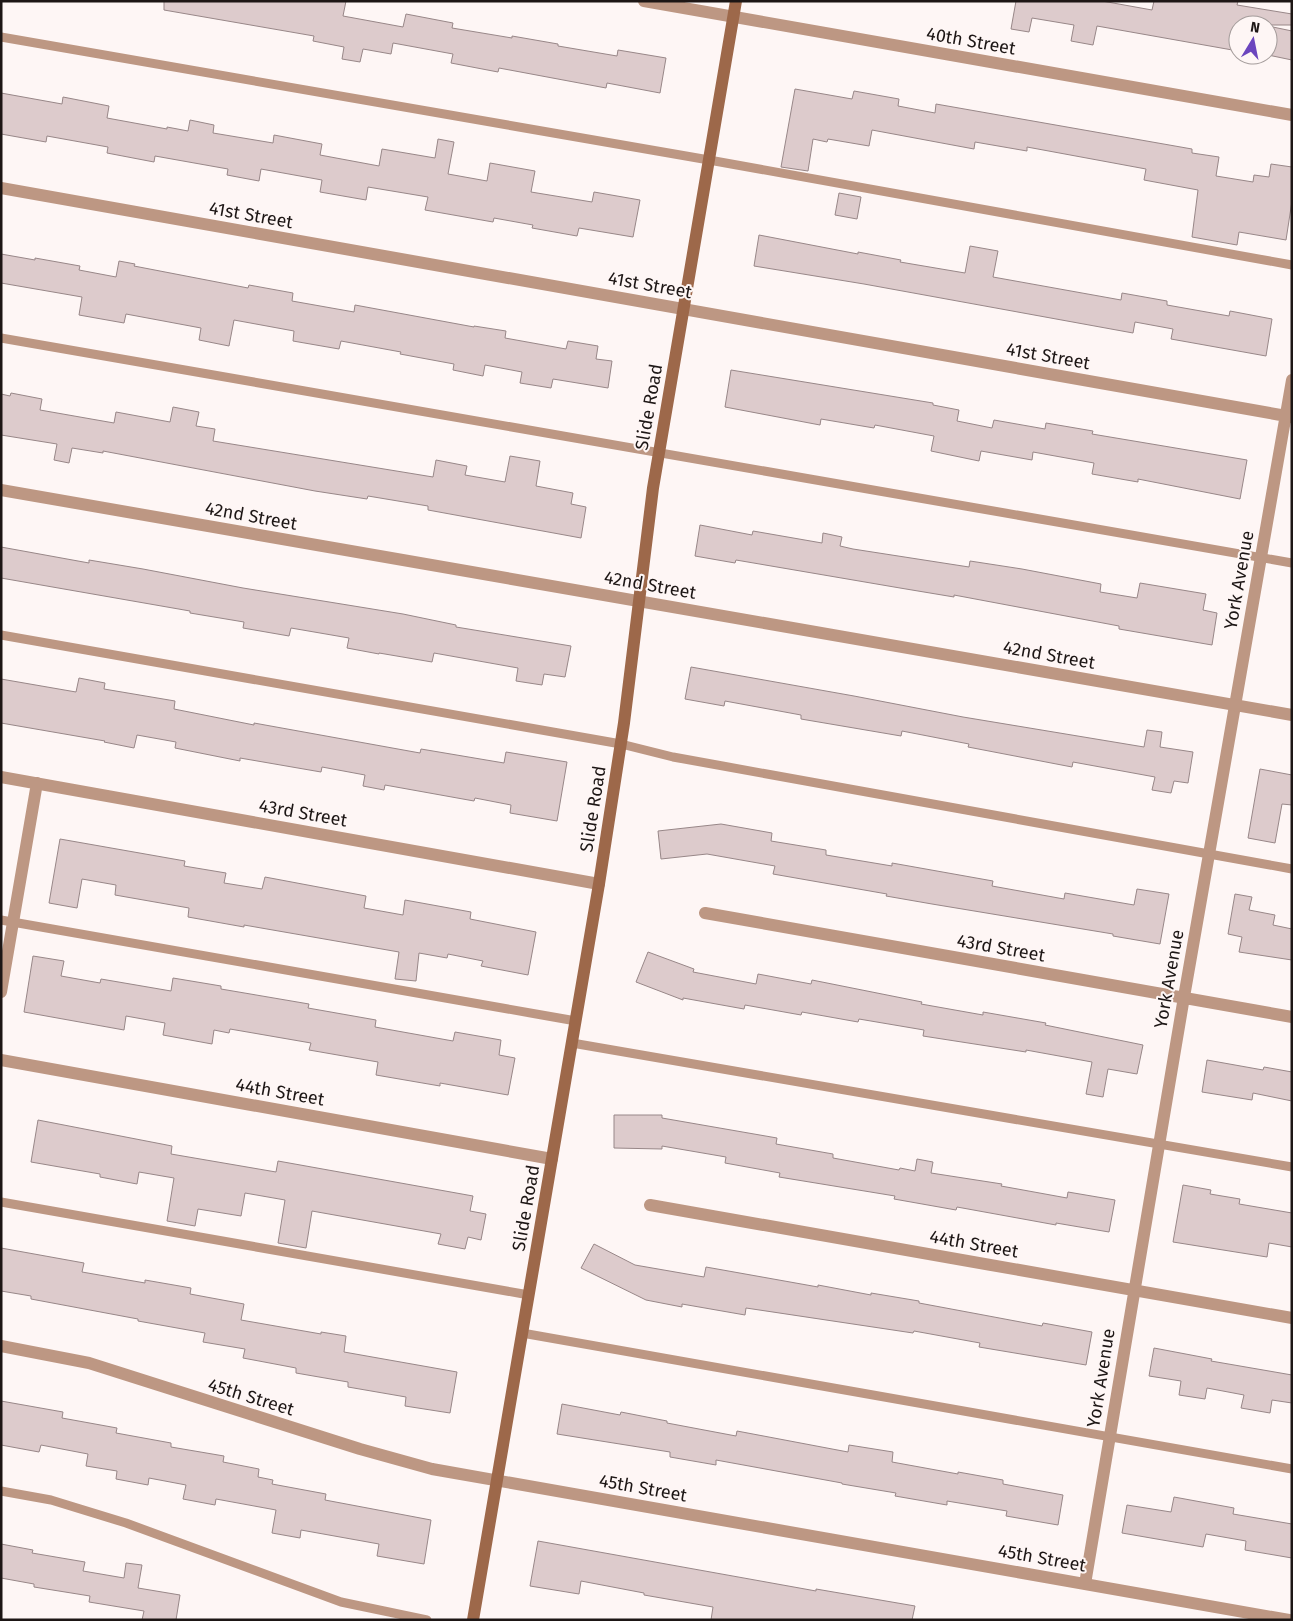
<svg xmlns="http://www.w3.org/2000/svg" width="1293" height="1621" font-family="'Fira Sans',sans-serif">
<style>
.building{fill:#ddcbcc;stroke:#988788}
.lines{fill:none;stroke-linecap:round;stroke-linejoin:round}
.service{stroke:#bd9783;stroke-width:9}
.minor{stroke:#bd9783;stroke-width:12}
.tertiary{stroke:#bd9783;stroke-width:12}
.secondary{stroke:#9d684a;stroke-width:12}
.labels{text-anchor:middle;stroke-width:4;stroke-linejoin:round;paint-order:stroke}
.street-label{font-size:18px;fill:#1d1615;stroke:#fef6f5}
</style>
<rect width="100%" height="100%" fill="#fef6f5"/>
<path class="building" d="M 164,1 L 346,1 L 343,16 L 403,27 L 406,14 L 453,23 L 452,28 L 512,38 L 512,36 L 558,44 L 558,46 L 617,56 L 618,50 L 666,58 L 660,93 L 607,83 L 606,88 L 499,68 L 498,72 L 451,63 L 453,54 L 393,43 L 391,54 L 363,49 L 360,62 L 342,59 L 344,47 L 313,41 L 314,36 L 164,10 Z
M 1016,1 L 1102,1 L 1152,10 L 1154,1 L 1238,1 L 1237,5 L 1292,14 L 1292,25 L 1238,25 L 1238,51 L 1097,26 L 1093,45 L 1071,41 L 1074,25 L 1032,18 L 1029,32 L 1011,29 Z
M 1268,26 L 1292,31 L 1292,60 L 1268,55 Z
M 795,89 L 852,99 L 854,91 L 899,99 L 898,106 L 935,113 L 936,104 L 1192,149 L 1192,153 L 1219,157 L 1216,176 L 1253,182 L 1254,175 L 1269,177 L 1271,164 L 1292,167 L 1292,201 L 1286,240 L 1239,232 L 1237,245 L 1192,237 L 1198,190 L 1144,180 L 1146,169 L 1027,147 L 1027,151 L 975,142 L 974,149 L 872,130 L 869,146 L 828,139 L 827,142 L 813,139 L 808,171 L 781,167 Z
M 1,93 L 62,104 L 63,97 L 109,106 L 107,118 L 167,129 L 167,127 L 188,131 L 190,120 L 214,125 L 213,133 L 273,143 L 274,135 L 322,144 L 320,155 L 379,166 L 382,149 L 435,158 L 438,139 L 454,142 L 448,174 L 487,181 L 490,163 L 535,171 L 531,192 L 592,202 L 594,192 L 640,200 L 633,237 L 579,228 L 577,236 L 532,228 L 533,225 L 494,218 L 493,222 L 425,210 L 428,197 L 368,187 L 366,200 L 320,192 L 322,180 L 261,169 L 259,181 L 227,175 L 228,169 L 155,156 L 154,162 L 107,153 L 108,147 L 47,136 L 46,142 L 1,134 Z
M 839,193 L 861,197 L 857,219 L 835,215 Z
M 759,235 L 858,254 L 858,252 L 901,260 L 900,262 L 965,273 L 970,246 L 998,251 L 993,277 L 1121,300 L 1122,293 L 1167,301 L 1167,305 L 1229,316 L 1230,311 L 1272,319 L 1266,356 L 1171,339 L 1173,329 L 1135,322 L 1133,333 L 864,284 L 754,266 Z
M 1,254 L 35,260 L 35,258 L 80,266 L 79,270 L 116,277 L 119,261 L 135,264 L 134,266 L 248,288 L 249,285 L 293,293 L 292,301 L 354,312 L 355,305 L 474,327 L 474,326 L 506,331 L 505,338 L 566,349 L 568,341 L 598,346 L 596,359 L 612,361 L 608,388 L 553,379 L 551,388 L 520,383 L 522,372 L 485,365 L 483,376 L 453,370 L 454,364 L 400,354 L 401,352 L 341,341 L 339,349 L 293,341 L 294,331 L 234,320 L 229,346 L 199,340 L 201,328 L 126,314 L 124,323 L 79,315 L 82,297 L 1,283 Z
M 731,370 L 933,403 L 933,405 L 959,410 L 957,421 L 992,428 L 994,420 L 1045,429 L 1046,423 L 1093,431 L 1092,434 L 1247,460 L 1240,499 L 1138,479 L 1138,482 L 1092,474 L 1094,463 L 1033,452 L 1032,460 L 981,451 L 979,461 L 931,451 L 934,436 L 875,425 L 874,428 L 821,419 L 820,425 L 725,407 Z
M 11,393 L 42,399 L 40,410 L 114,423 L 116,412 L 170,422 L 173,407 L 199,412 L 196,426 L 215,429 L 213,441 L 433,477 L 436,460 L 467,466 L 465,475 L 505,482 L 510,456 L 540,461 L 536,486 L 573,493 L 571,504 L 586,507 L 581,538 L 428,510 L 428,506 L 368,496 L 367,499 L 315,491 L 103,451 L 103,453 L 72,448 L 69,463 L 54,460 L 57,444 L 1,435 L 1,394 L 10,396 Z
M 700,525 L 752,535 L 753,531 L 822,543 L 823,533 L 842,537 L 840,546 L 853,549 L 969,567 L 970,561 L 1022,569 L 1101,584 L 1100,592 L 1137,598 L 1140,583 L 1206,594 L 1203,610 L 1217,613 L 1212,645 L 1119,629 L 1119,626 L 954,595 L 954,597 L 900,588 L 736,560 L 735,563 L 695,556 Z
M 1,547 L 89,563 L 89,560 L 143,569 L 243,588 L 403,614 L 456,625 L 456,627 L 571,646 L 565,677 L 544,674 L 542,685 L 516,681 L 518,668 L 434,653 L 432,662 L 379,653 L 379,654 L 347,648 L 349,638 L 291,628 L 289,636 L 243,628 L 244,622 L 190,613 L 190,611 L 1,578 Z
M 691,667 L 854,696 L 963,717 L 1144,747 L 1147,730 L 1162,732 L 1160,747 L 1193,752 L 1188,783 L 1174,781 L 1171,793 L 1152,790 L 1155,777 L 1073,762 L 1072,767 L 968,747 L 969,744 L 902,731 L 901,736 L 801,719 L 801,715 L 725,701 L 724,706 L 685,699 Z
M 79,678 L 105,683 L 104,689 L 175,701 L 174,709 L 254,725 L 254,723 L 420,753 L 421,749 L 504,763 L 506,752 L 567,762 L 557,821 L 510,813 L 511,805 L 475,798 L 474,801 L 385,785 L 384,790 L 363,786 L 365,775 L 322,767 L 321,772 L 240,758 L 240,761 L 175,748 L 176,742 L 137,735 L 134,748 L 104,742 L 105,741 L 1,723 L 1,679 L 76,692 Z
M 1260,769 L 1292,775 L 1292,805 L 1282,804 L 1275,843 L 1248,838 Z
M 721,824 L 772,833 L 771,841 L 826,850 L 826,855 L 892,866 L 892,863 L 993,881 L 992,886 L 1064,899 L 1065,893 L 1134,905 L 1137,889 L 1169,894 L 1160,944 L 1113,936 L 1113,934 L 932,904 L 886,896 L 887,894 L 773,874 L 775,866 L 707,854 L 661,859 L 658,831 Z
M 60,839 L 185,861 L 184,866 L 226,873 L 224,883 L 262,889 L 265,877 L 366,896 L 364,908 L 403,915 L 405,900 L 471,912 L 470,919 L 536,932 L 528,975 L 481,966 L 483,961 L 448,954 L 447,958 L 419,953 L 416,981 L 395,979 L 399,952 L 244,925 L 244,927 L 188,917 L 189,908 L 115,895 L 116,885 L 82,879 L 77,908 L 49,903 Z
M 1235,894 L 1252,897 L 1249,910 L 1275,915 L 1273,925 L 1292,929 L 1292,960 L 1239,952 L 1242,937 L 1228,934 Z
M 648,952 L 694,969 L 693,972 L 756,984 L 758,974 L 811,984 L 812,980 L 922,1002 L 921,1004 L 983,1015 L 983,1012 L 1046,1023 L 1045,1025 L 1143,1045 L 1137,1074 L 1108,1069 L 1103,1097 L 1086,1094 L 1092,1062 L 1026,1050 L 1026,1052 L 923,1036 L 924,1030 L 859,1019 L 858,1022 L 802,1012 L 801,1015 L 745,1005 L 744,1009 L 683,998 L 683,1000 L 636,982 Z
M 33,956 L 64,961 L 61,976 L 100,983 L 101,979 L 171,991 L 173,978 L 221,986 L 221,989 L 309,1004 L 308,1008 L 376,1020 L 375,1027 L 453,1041 L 455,1032 L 501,1040 L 499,1055 L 515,1058 L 508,1095 L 440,1083 L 440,1086 L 376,1075 L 378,1062 L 309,1050 L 311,1043 L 230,1029 L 229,1033 L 214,1030 L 212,1044 L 163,1035 L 165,1023 L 126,1016 L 124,1030 L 24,1012 Z
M 1207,1060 L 1263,1070 L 1264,1067 L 1292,1072 L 1292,1101 L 1253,1093 L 1252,1100 L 1202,1092 Z
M 614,1115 L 662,1115 L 662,1118 L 777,1138 L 776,1144 L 833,1154 L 833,1158 L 899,1170 L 900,1168 L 915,1171 L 917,1159 L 933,1162 L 931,1173 L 1002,1184 L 1001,1186 L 1067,1198 L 1068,1192 L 1115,1200 L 1109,1232 L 1056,1223 L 1056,1225 L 957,1207 L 956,1210 L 894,1199 L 895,1196 L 779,1177 L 780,1173 L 725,1163 L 726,1157 L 662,1146 L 662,1149 L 614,1148 Z
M 38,1120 L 172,1146 L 171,1154 L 276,1172 L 278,1161 L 473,1196 L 470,1211 L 486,1214 L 481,1240 L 468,1237 L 465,1249 L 438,1244 L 441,1234 L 312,1211 L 306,1248 L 278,1243 L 285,1200 L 245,1193 L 241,1216 L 198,1209 L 195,1226 L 167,1221 L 174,1178 L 139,1172 L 137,1184 L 100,1177 L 100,1174 L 31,1162 Z
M 1183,1185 L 1211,1190 L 1210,1194 L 1240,1199 L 1239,1204 L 1292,1213 L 1292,1247 L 1269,1243 L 1267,1257 L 1173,1242 Z
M 594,1244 L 635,1265 L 704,1277 L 706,1267 L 818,1287 L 818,1285 L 871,1295 L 871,1293 L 919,1301 L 919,1303 L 978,1314 L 1042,1326 L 1043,1323 L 1092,1332 L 1086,1365 L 979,1347 L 980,1343 L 914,1331 L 913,1333 L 746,1308 L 745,1315 L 682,1304 L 682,1307 L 646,1300 L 581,1268 Z
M 1,1248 L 84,1263 L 82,1272 L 145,1283 L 145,1280 L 191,1288 L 190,1294 L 244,1304 L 241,1320 L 321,1334 L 321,1332 L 346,1336 L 344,1352 L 457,1372 L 450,1413 L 405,1406 L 406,1397 L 348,1387 L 348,1382 L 296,1373 L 296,1368 L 243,1358 L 245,1349 L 203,1342 L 205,1333 L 138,1321 L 138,1319 L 31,1299 L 31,1296 L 1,1291 Z
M 1154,1348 L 1212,1359 L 1211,1361 L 1292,1375 L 1292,1403 L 1272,1400 L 1270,1413 L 1241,1408 L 1244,1395 L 1207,1388 L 1205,1399 L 1179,1395 L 1181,1381 L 1149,1376 Z
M 1,1401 L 63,1412 L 62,1418 L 117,1428 L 116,1433 L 171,1443 L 171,1447 L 224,1456 L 223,1462 L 259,1469 L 258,1477 L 273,1480 L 272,1484 L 326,1494 L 325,1500 L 431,1520 L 424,1564 L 377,1556 L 379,1544 L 301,1530 L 300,1538 L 272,1533 L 276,1510 L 216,1499 L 215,1505 L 183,1499 L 186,1485 L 149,1478 L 148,1485 L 116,1479 L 117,1471 L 86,1466 L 88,1454 L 41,1445 L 39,1452 L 1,1445 Z
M 562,1404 L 620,1415 L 621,1412 L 667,1421 L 667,1423 L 736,1436 L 737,1431 L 848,1452 L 849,1445 L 893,1452 L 892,1462 L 958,1474 L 958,1472 L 1003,1480 L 1003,1484 L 1063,1495 L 1058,1525 L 1006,1516 L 1007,1511 L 947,1501 L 947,1505 L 895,1496 L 896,1493 L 842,1484 L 842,1483 L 716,1460 L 716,1465 L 670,1457 L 670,1452 L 557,1434 Z
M 1174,1497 L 1234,1508 L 1233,1514 L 1292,1524 L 1292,1558 L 1245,1550 L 1246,1541 L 1206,1534 L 1203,1547 L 1122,1533 L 1127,1505 L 1171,1512 Z
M 538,1541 L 816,1591 L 816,1589 L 915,1606 L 912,1620 L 711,1620 L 713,1607 L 644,1595 L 644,1593 L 581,1581 L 579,1594 L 530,1586 Z
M 1,1544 L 33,1550 L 32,1553 L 85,1562 L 83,1571 L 124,1578 L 126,1563 L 142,1565 L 138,1588 L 180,1595 L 176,1620 L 142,1620 L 144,1611 L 89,1602 L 90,1596 L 34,1587 L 34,1584 L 1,1578 Z"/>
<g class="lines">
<path class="service" d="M 1,37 L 709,160 L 1292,265
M 1,338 L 1292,563
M 1,635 L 621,744 L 673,757 L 1292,869
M 1,920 L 576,1021
M 572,1043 L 1292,1167
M 1,1202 L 529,1295
M 522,1333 L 1292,1469
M 1,1491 L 51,1500 L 126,1523 L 341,1602 L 427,1620"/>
<path class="minor" d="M 644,1 L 1292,115
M 1,188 L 1292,417
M 1,777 L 599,884
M 705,913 L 1292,1017
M 1,992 L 37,783
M 1,1060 L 552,1159
M 650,1205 L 1292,1318
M 1,1346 L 89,1363 L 360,1449 L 432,1469 L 1289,1620
M 1085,1584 L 1184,997 L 1292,380"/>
<path class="tertiary" d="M 1,490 L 1292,715"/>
<path class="secondary" d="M 473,1620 L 599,884 L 624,723 L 653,488 L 736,1"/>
</g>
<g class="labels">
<g class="street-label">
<text transform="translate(971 41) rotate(10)" y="6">40th Street</text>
<text transform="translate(251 215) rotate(10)" y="6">41st Street</text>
<text transform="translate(650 285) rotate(10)" y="6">41st Street</text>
<text transform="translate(1048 356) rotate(10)" y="6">41st Street</text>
<text transform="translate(649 407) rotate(-80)" y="6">Slide Road</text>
<text transform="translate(251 516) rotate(10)" y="6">42nd Street</text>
<text transform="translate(1239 580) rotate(-80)" y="6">York Avenue</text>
<text transform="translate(650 585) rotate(10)" y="6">42nd Street</text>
<text transform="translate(1049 655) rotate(10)" y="6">42nd Street</text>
<text transform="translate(593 809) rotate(-81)" y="6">Slide Road</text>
<text transform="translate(303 813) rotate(10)" y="6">43rd Street</text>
<text transform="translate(1001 948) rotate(10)" y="6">43rd Street</text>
<text transform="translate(1169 979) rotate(-80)" y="6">York Avenue</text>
<text transform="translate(280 1092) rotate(10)" y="6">44th Street</text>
<text transform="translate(526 1208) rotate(-80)" y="6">Slide Road</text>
<text transform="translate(974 1244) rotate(10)" y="6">44th Street</text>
<text transform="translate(1101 1378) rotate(-81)" y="6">York Avenue</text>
<text transform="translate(251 1397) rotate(17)" y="6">45th Street</text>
<text transform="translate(643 1488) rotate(10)" y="6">45th Street</text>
<text transform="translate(1042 1558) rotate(10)" y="6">45th Street</text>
</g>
</g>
<rect width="1293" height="1621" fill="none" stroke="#1d1615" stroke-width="5"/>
<g transform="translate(1253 40) rotate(10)"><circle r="24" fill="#fef6f5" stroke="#a49c9b"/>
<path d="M0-4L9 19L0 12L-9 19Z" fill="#6b45be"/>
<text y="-8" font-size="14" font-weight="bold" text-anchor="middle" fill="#1d1615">N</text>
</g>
</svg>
